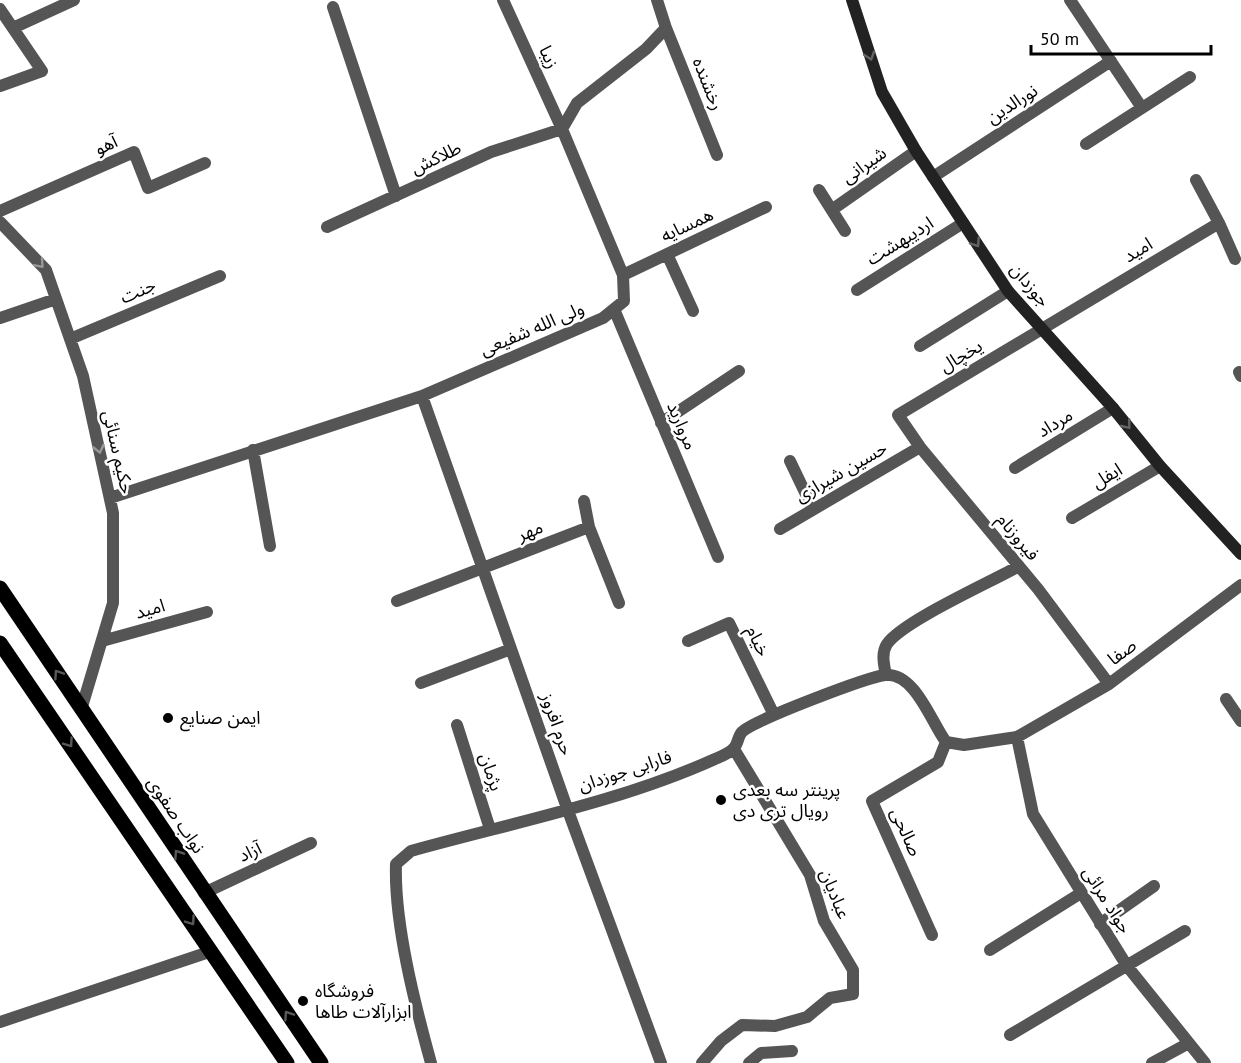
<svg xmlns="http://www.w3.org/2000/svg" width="1241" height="1063" font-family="'PT Sans','Noto Sans Arabic',sans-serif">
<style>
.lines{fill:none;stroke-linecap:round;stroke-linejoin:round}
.street{stroke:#555;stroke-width:12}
.secondary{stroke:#222;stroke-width:12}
.primary{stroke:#000;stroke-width:15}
.oneway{stroke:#646464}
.oneway2{stroke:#999}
.oneway3{stroke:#595959}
.poi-dot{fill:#000;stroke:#fff;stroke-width:2}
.labels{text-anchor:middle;stroke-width:5;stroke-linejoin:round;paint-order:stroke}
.street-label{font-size:18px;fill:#000;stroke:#fff}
.poi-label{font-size:18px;fill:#000;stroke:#fff;text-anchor:start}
</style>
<rect width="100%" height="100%" fill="#fff"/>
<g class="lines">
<path class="street" d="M 1070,0 L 1142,108 L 1086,144
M 333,7 L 396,196
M 0,9 L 42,71 L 0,86
M 15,27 L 74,0
M 666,28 L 717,155
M 1142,108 L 1190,77
M 933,177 L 1111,61
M 1196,180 L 1219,223
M 819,190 L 845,231
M 833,209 L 916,151
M 0,211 L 134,152 L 148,188 L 205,163
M 0,222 L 46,270 L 83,376 L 113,513 L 113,603 L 81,710
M 327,227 L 491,152 L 562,129 L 503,0
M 667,254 L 693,311
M 623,275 L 766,207
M 857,290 L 963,223
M 614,309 L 718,557
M 0,318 L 56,299
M 70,339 L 220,276
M 920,346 L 1008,291
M 1239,372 L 1241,376
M 422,396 L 567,808 L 661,1063
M 661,423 L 739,371
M 253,450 L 270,546
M 790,461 L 813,509
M 1015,468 L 1113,408
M 110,498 L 422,396 L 603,318 L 624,301 L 623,275 L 562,129 L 577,103 L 646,49 L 666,28 L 657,0
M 584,501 L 589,527 L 619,603
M 1072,518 L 1160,466
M 780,529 L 920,447
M 397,601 L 589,527
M 102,641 L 207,612
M 688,641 L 729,623 L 774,715
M 886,675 C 884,665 881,653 887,644 C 903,621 991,582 1019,566
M 421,683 L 511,649
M 1109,684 L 1038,589 L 920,447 L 898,415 L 1219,223 L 1235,259
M 1226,699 L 1241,721
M 457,725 L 490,829
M 1017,737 L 1033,814 L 1127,966 L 1205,1063
M 204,893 L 311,843
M 1100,924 L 1154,886
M 932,935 L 872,801 L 938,762 L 946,742
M 990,950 L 1081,893
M 0,1022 L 212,951
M 1010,1035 L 1185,931
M 431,1063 C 415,1005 394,923 396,864 L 411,851 C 511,823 620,802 715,759 C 720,757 730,753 734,748 C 738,744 738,736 742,732 C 751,721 868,677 885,675 C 915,672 931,722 946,742 L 964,745 L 1017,737 L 1109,684 L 1241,585
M 702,1063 L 721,1041 L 742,1025 L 775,1026 L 807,1017 L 830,998 L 853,994 L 853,970 L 824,921 L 810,875 L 734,749
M 749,1063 L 761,1053 L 792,1051
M 1152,1063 L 1189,1043"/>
<path class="secondary" d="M 852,0 L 882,92 L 916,151 L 1008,291 L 1113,408 L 1160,466 L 1241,554"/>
<path class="primary" d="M 0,588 L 321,1063
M 0,643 L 287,1063"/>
</g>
<defs><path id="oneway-chevron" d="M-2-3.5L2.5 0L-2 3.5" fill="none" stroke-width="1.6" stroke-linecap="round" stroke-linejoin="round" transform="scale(1.5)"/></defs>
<g class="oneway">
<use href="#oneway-chevron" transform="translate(870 56) rotate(72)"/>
<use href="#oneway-chevron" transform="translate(976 243) rotate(56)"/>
<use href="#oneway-chevron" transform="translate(1127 425) rotate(51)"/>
</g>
<g class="oneway2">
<use href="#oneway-chevron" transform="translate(40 264) rotate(49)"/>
<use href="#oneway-chevron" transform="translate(99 449) rotate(77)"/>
</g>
<g class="oneway3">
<use href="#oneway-chevron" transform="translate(58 674) rotate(-124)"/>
<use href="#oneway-chevron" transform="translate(69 743) rotate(55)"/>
<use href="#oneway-chevron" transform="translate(178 854) rotate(-124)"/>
<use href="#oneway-chevron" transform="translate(191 921) rotate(55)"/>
<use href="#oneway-chevron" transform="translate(288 1015) rotate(-124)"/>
</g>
<g class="poi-dot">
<circle cx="168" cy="718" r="6"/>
<circle cx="721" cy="800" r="6"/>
<circle cx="303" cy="1001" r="6"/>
</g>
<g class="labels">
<g class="street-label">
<text transform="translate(549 57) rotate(65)" y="6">زیبا</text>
<text transform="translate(708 84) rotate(68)" y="6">رخشنده</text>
<text transform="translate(1012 104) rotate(-33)" y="6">نورالدین</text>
<text transform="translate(106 145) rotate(-24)" y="6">آهو</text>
<text transform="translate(436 158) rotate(-25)" y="6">طلاکش</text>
<text transform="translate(864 165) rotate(-35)" y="6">شیرانی</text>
<text transform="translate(687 225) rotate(-25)" y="6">همسایه</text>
<text transform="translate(900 241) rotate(-32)" y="6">اردیبهشت</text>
<text transform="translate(1138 250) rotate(-31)" y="6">امید</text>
<text transform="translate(1030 285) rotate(50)" y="6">جوزدان</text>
<text transform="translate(138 291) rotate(-23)" y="6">جنت</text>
<text transform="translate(532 329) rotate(-23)" y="6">ولی الله شفیعی</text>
<text transform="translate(961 356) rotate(-31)" y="6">یخچال</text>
<text transform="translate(1055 423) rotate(-31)" y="6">مرداد</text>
<text transform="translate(682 426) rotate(67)" y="6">مروارید</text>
<text transform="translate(118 452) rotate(77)" y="6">حکیم سنائی</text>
<text transform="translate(841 472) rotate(-30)" y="6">حسین شیرازی</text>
<text transform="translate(1107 476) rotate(-31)" y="6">ایفل</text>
<text transform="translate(530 531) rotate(-22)" y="6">مهر</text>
<text transform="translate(1018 537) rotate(50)" y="6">فیروزنام</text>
<text transform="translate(150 609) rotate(-16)" y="6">امید</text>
<text transform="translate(758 641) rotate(64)" y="6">خیام</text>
<text transform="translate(1122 652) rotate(-37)" y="6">صفا</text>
<text transform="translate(557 724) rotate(71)" y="6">حرم افروز</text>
<text transform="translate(625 771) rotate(-18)" y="6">فارابی جوزدان</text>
<text transform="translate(491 772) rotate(72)" y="6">پژمان</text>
<text transform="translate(176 815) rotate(56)" y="6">نواب صفوی</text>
<text transform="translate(906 832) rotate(66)" y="6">صالحی</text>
<text transform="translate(250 852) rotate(-25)" y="6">آزاد</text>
<text transform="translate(835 894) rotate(68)" y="6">عبادیان</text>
<text transform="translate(1107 900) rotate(58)" y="6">جواد مرائی</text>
</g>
<g class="poi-label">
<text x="180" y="724">ایمن صنایع</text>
<text x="733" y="796">پرینتر سه بعدی<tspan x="733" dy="21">رویال تری دی</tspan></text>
<text x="315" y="997">فروشگاه<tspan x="315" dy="21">ابزارآلات طاها</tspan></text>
</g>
</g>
<path d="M1031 45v9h180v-9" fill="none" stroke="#000000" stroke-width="3"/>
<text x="1040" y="45" font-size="18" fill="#000000" stroke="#ffffff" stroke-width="4.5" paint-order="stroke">50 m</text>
</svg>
